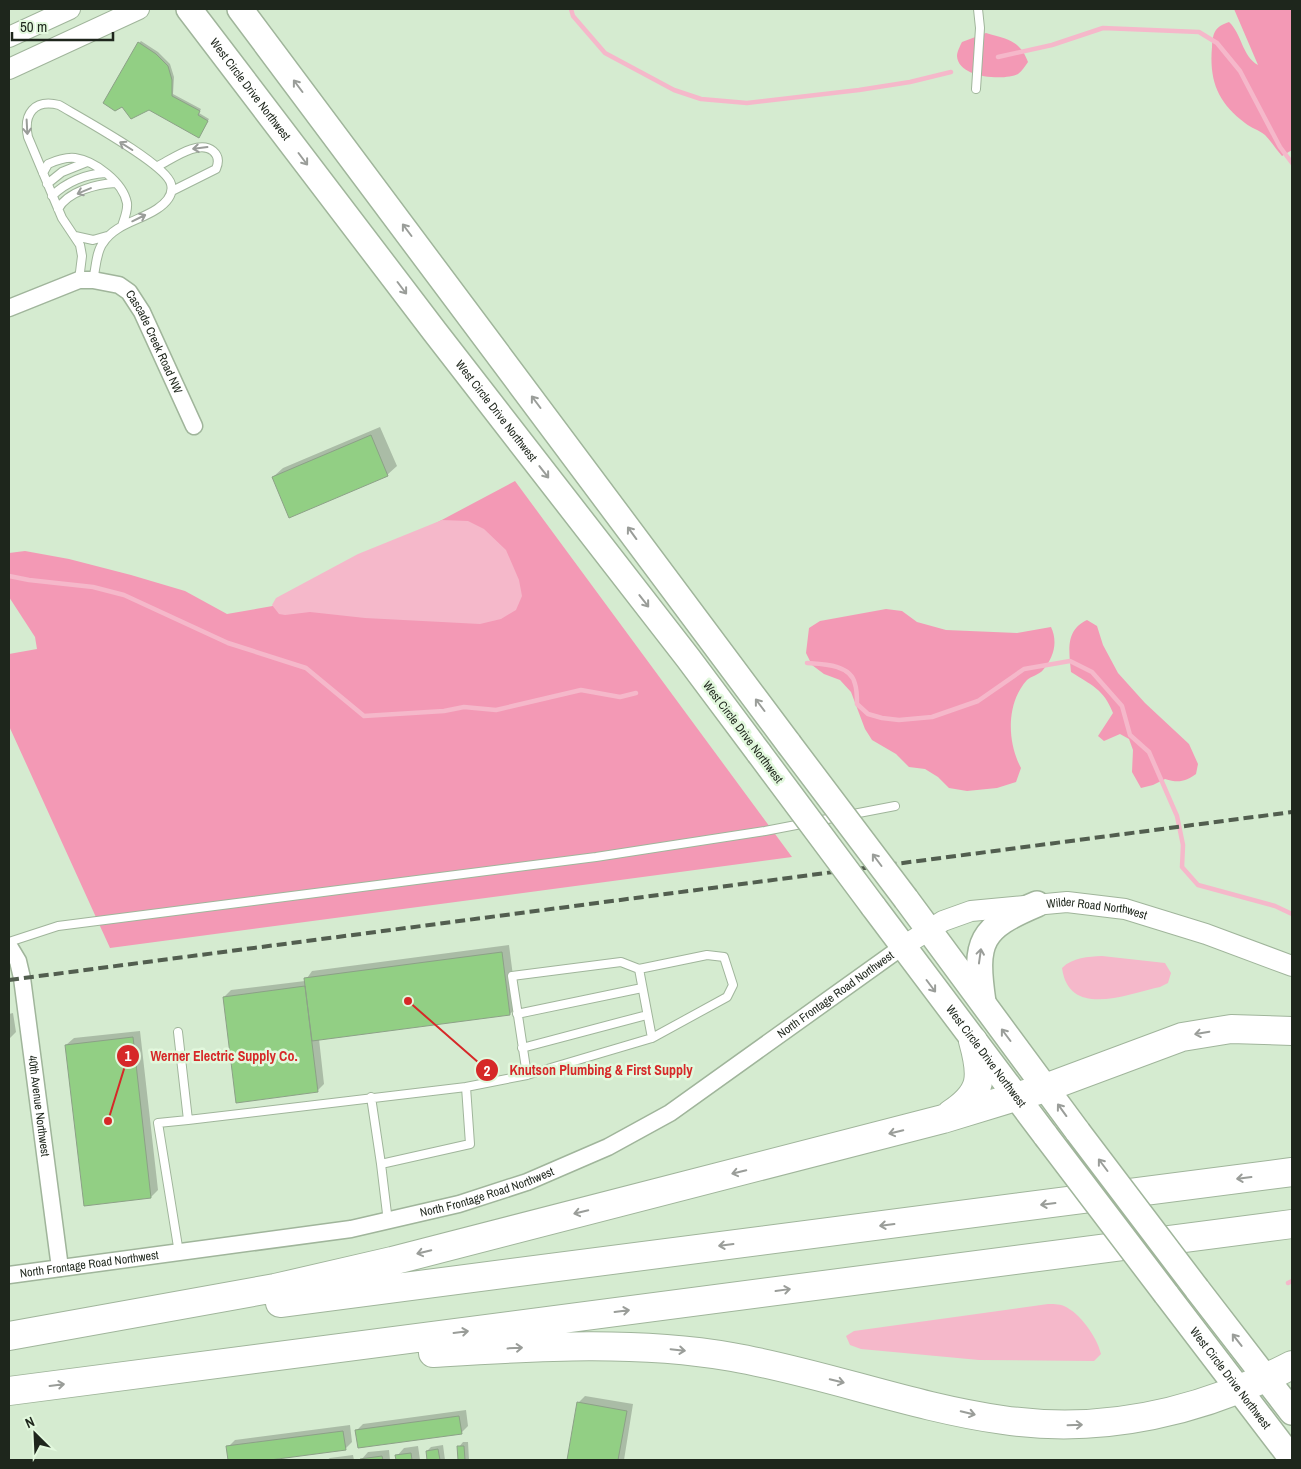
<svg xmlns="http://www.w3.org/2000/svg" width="1301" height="1469" font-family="'Archivo Narrow',sans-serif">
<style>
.green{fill:#f399b5}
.water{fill:#f5b8ca}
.shadow{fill:#0003}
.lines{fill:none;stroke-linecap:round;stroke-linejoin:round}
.stream{stroke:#f5b8ca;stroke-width:4.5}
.building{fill:#92cf84;stroke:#8ca187}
.service-casing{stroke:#a0b59b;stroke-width:10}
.minor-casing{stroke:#a0b59b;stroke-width:19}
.tertiary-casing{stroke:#a0b59b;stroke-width:22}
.primary-casing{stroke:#a0b59b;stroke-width:28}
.trunk-casing{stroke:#a0b59b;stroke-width:30}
.service{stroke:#fff;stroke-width:8}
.minor{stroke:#fff;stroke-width:16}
.tertiary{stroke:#fff;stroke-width:20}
.primary{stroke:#fff;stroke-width:25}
.trunk{stroke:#fff;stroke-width:28}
.rail{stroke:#525e4f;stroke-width:4;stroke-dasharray:10 5;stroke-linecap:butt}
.primary-bridge-casing{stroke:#a0b59b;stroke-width:28;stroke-linecap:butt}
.primary-bridge{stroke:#fff;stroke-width:25}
.oneway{stroke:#9a9d99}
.labels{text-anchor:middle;stroke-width:5;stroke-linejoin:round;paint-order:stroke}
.street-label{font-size:12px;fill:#1e261c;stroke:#e2f8dd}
.leader{fill:none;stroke:#d62828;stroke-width:2}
.callout-dot{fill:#d62828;stroke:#e2f8dd;stroke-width:2}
.mark-label{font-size:15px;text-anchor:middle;font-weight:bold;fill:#fff}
.callout-label{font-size:14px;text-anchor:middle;font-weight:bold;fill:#d62828;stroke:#e2f8dd;stroke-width:5;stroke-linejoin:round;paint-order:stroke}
</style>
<rect width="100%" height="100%" fill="#d5ebd0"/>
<path class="green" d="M 1234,9 L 1292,9 L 1292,150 L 1282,156 C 1276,149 1271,141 1265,135 C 1259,130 1251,128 1245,123 C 1218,103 1209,81 1212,47 C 1213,33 1214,27 1229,22 C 1242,34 1242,56 1258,65 Z
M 986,33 C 1007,39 1020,40 1028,62 C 1025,66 1022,71 1018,74 C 1004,81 958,78 957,56 C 957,52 960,46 962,42 Z
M 515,481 L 792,857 L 110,948 L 9,726 L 9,654 L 37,649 L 35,637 L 9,597 L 9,553 L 25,551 L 69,559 L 131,575 L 185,591 L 227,614 L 284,604 Z
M 886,609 L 902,611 L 917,622 L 946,630 L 1017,633 L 1051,627 C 1058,642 1054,657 1043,670 C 1039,675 1031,676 1027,680 C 1006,703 1007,742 1021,768 L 1016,782 L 997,788 L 967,791 L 949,788 L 938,777 L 925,769 L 909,767 L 896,754 L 872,740 L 865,729 L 851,692 L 840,680 L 824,674 L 812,665 L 806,653 L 809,628 L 820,621 Z
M 1087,620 L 1097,626 L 1103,645 L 1118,673 L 1145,703 L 1189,744 L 1198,764 L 1196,774 C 1185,782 1178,783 1165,779 L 1153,785 L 1141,788 L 1132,772 L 1133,750 L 1129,739 L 1120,734 L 1104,741 L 1098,736 L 1113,713 C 1104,689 1091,685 1071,672 C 1069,651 1065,630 1087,620 Z"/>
<path class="water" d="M 442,520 L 468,521 L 484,529 L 506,550 L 519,580 L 522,596 L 516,610 L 501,619 L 480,624 L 365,618 L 310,612 L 285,615 L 279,614 L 272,605 L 276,598 L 358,554 Z
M 1102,956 L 1165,963 L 1171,973 L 1168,983 L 1160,987 C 1127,994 1069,1019 1062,968 C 1073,957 1088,957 1102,956 Z
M 1048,1304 C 1052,1304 1059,1304 1064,1306 C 1080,1313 1097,1337 1101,1354 L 1094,1361 L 979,1360 L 861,1349 L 850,1345 L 846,1336 L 854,1331 Z"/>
<path class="shadow" d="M 141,41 L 158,52 L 170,64 L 174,77 L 173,94 L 201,109 L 199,113 L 209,119 L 200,135 L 149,109 L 139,43 Z
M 380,427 L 397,466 L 387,475 L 273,477 L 283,468 Z
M 509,945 L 517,1007 L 510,1014 L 319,1039 L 324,1084 L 317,1091 L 224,997 L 231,990 L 305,981 L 312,971 Z
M 13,1013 L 16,1032 L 9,1039 L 9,1014 Z
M 140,1031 L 158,1190 L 151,1197 L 66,1045 L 74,1038 Z
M 585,1396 L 633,1404 L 624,1460 L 568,1460 L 578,1403 Z
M 466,1410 L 468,1426 L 461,1433 L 356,1431 L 363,1424 Z
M 350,1425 L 352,1442 L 345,1449 L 260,1460 L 229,1460 L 228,1447 L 235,1440 Z
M 463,1442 L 468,1442 L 469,1460 L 460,1460 L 459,1447 Z
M 443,1445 L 445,1460 L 428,1460 L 427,1451 L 431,1447 Z
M 418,1446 L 420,1460 L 397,1460 L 397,1456 L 404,1448 Z
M 389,1450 L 390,1460 L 361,1460 L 368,1452 Z
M 353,1455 L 354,1460 L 327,1460 L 330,1458 Z"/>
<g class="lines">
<path class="stream" d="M 571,9 L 573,16 L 605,53 L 674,90 L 701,99 L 747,103 L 859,90 L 910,82 L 951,72
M 998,57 L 1052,45 L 1103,28 L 1199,32 L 1217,43 L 1240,71 L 1280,147 L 1292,163
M 9,576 L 29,580 L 93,587 L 124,595 L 228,643 L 306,668 L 364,716 L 444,711 L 464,707 L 496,710 L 581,690 L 620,697 L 636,693
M 807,663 C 822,664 851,664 855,684 C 857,690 857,697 857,704 L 868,714 L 882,718 L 899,720 L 932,717 L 978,701 L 1024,669 L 1070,661 L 1092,672 L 1122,706 L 1130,735 L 1149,752 L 1177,816 L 1183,845 L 1182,867 L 1198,885 L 1275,906 L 1292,914
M 1288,1283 L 1292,1281"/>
</g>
<path class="building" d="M 138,42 L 156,54 L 168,66 L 172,80 L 172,96 L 200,111 L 198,115 L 208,121 L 199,138 L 149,110 L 131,119 L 122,107 L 115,111 L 103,103 Z
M 371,435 L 388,476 L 289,518 L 272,477 Z
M 502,952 L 510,1015 L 312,1041 L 304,978 Z
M 305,986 L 318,1092 L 236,1103 L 223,997 Z
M 133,1037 L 151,1198 L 84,1206 L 65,1045 Z
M 577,1402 L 627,1411 L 618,1460 L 567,1460 Z
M 459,1416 L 462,1434 L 358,1448 L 355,1430 Z
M 343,1431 L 346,1450 L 270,1460 L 228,1460 L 226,1446 Z
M 457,1446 L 464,1446 L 465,1460 L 458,1460 Z
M 438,1449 L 440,1460 L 427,1460 L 426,1451 Z
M 411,1453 L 412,1460 L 396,1460 L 395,1455 Z
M 382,1456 L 383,1460 L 360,1460 L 360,1459 Z"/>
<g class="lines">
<defs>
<path id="service" d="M 976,89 L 980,28 L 978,9
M 158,166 C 172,159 199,139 213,151 C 219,156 219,162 216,169 L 172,191
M 43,173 L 48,164 C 57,160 66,157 75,158 C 95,161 123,182 127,203 C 128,211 124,219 122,226
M 47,184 L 62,172 L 87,162
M 52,196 C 66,182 86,174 105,173
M 58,209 C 68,191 97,184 115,183
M 75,236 L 93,240 L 107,236
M 79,280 L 82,256 L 80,245 L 62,218 L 28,137 C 23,114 34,99 59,105 C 81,118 166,164 171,184 C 174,195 166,203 157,209 C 139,221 115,224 103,243 C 96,252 96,268 93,280
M 9,942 L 58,926 L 596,857 L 765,831 L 895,806
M 639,969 L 707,955 L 724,957 L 733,985 L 727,997 L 652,1038
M 517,1014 L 642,988
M 178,1032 L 188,1120 L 466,1087 L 470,1144 L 381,1164 L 388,1222
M 522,1048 L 647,1015
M 466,1087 L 527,1075 L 652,1038 L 639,969 L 621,962 L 512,976 L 527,1075
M 371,1097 L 381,1164
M 179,1253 L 158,1123 L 188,1120"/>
<g id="minor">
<path id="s1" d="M 9,308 L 79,280 L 93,280 L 119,285 L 129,292 L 142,312 L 194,426"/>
<path id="s2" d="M 9,946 L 18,961 L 22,978 L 60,1268"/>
<path id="s3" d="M 9,1275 L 351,1229 L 459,1204 L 527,1182 L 608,1147 L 670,1113 L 902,947"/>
</g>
<g id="tertiary">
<path d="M 9,37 L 70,9"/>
<path d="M 9,69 L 139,9"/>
<path id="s4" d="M 902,947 L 943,921 L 971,911 L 1067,902 L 1125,909 L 1206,934 L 1292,966"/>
</g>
<g id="primary">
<path id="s5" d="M 189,9 L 435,332 L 688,658 L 759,753"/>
<path d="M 240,9 L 789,744"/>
<path d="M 906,899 L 1078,1132"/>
<path id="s6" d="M 873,906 L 1046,1136"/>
<path d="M 983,1002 C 974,941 980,928 1037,904"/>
<path d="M 1197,1289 L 1292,1412"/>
<path id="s7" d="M 1166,1294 L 1292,1459"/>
</g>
<path id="trunk" d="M 951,1114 C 983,1093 983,1077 973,1041
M 280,1303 L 1292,1172
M 9,1336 L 275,1288 L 392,1261 L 943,1119 L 1045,1088 L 1182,1037 L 1231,1029 L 1292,1031
M 433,1353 C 533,1347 633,1340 732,1357 C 824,1373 911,1407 1003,1420 C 1104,1435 1203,1411 1292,1365
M 9,1391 L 1292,1224"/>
</defs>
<use href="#service" class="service-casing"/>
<use href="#minor" class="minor-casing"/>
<use href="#tertiary" class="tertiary-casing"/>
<use href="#primary" class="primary-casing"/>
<use href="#trunk" class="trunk-casing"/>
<use href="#service" class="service"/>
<use href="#minor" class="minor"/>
<use href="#tertiary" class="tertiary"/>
<use href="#primary" class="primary"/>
<use href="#trunk" class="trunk"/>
<path class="rail" d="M 9,980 L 1292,812"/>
<defs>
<path id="primary-bridge" d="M 789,744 L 906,899
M 759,753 L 873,906
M 1078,1132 L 1197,1289
M 1046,1136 L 1166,1294"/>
</defs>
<use href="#primary-bridge" class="primary-bridge-casing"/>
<use href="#primary-bridge" class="primary-bridge"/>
</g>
<defs><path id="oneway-shaft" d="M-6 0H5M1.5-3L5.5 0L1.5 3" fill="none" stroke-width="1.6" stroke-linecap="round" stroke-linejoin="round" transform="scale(1.25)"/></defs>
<g class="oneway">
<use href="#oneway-shaft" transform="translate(298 86) rotate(-127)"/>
<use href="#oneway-shaft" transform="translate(27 127) rotate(87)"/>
<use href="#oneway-shaft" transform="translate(126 146) rotate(-148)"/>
<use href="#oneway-shaft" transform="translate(200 148) rotate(173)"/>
<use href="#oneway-shaft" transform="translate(303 159) rotate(53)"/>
<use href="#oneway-shaft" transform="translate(84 191) rotate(157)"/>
<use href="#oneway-shaft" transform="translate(139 218) rotate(-26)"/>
<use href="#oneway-shaft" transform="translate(407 230) rotate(-127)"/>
<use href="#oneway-shaft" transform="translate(402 288) rotate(53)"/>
<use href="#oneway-shaft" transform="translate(536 402) rotate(-127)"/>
<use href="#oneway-shaft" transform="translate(544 472) rotate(52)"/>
<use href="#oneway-shaft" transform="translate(632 533) rotate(-126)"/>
<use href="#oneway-shaft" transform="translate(644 601) rotate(52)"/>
<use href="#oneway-shaft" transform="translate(760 705) rotate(-127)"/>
<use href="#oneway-shaft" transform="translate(877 860) rotate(-127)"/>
<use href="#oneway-shaft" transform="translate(980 956) rotate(-82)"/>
<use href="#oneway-shaft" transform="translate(931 986) rotate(53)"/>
<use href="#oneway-shaft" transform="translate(1202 1033) rotate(170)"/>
<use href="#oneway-shaft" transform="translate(1006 1035) rotate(-127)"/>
<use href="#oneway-shaft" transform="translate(1062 1110) rotate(-126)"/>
<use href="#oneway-shaft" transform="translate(896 1132) rotate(166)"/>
<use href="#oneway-shaft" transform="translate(1103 1165) rotate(-127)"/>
<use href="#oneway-shaft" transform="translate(739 1172) rotate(166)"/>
<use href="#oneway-shaft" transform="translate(1244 1178) rotate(173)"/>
<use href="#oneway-shaft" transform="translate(1048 1204) rotate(173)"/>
<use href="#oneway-shaft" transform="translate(581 1212) rotate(166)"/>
<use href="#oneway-shaft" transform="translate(887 1225) rotate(173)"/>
<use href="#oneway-shaft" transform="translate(726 1245) rotate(173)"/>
<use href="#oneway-shaft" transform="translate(424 1252) rotate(166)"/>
<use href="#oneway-shaft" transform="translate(783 1290) rotate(-8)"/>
<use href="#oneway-shaft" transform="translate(622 1311) rotate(-7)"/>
<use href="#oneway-shaft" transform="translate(461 1332) rotate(-7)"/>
<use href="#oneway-shaft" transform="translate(1237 1340) rotate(-128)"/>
<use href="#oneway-shaft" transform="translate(515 1348) rotate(-3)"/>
<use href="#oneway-shaft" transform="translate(678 1350) rotate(6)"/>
<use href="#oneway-shaft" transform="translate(837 1381) rotate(14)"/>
<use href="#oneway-shaft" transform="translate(57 1385) rotate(-7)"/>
<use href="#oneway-shaft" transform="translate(968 1413) rotate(13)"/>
<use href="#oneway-shaft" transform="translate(1075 1425) rotate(-2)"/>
</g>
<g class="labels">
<g class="street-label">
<text dy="4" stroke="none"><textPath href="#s5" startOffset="101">West Circle Drive Northwest</textPath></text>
<text dy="4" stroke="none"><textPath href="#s1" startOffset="184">Cascade Creek Road NW</textPath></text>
<text dy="4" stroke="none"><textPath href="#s5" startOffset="506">West Circle Drive Northwest</textPath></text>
<text transform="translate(743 732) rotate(53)" y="4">West Circle Drive Northwest</text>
<text dy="4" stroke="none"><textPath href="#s4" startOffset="205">Wilder Road Northwest</textPath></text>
<text dy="4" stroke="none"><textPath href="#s3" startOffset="890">North Frontage Road Northwest</textPath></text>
<text dy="4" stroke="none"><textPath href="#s6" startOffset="188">West Circle Drive Northwest</textPath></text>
<text dy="4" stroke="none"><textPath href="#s2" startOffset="164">40th Avenue Northwest</textPath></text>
<text dy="4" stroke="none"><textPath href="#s3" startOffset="486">North Frontage Road Northwest</textPath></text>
<text dy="4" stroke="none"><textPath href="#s3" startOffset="81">North Frontage Road Northwest</textPath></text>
<text dy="4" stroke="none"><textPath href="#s7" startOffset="106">West Circle Drive Northwest</textPath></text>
</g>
</g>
<path class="leader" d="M108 1121L128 1056M408 1001L487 1070"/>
<g class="callout-dot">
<circle cx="108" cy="1121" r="5"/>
<circle cx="408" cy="1001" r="5"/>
<circle cx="128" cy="1056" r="12"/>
<circle cx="487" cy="1070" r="12"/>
</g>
<g class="mark-label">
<text x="128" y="1061">1</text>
<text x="487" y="1076">2</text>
</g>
<g class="callout-label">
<text x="224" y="1061">Werner Electric Supply Co.</text>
<text x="601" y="1075">Knutson Plumbing &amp; First Supply</text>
</g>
<rect width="1301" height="1469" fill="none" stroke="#1e261c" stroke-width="20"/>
<g transform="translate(35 1434) rotate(336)" stroke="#e2f8dd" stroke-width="4" paint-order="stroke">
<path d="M0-4L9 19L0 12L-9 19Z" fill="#1e261c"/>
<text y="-8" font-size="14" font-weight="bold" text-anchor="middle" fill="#1e261c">N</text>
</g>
<path d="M12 32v8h101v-8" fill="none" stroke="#1e261c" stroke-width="2.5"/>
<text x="20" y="32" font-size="15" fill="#1e261c" stroke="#e2f8dd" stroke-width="4" paint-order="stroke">50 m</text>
</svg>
